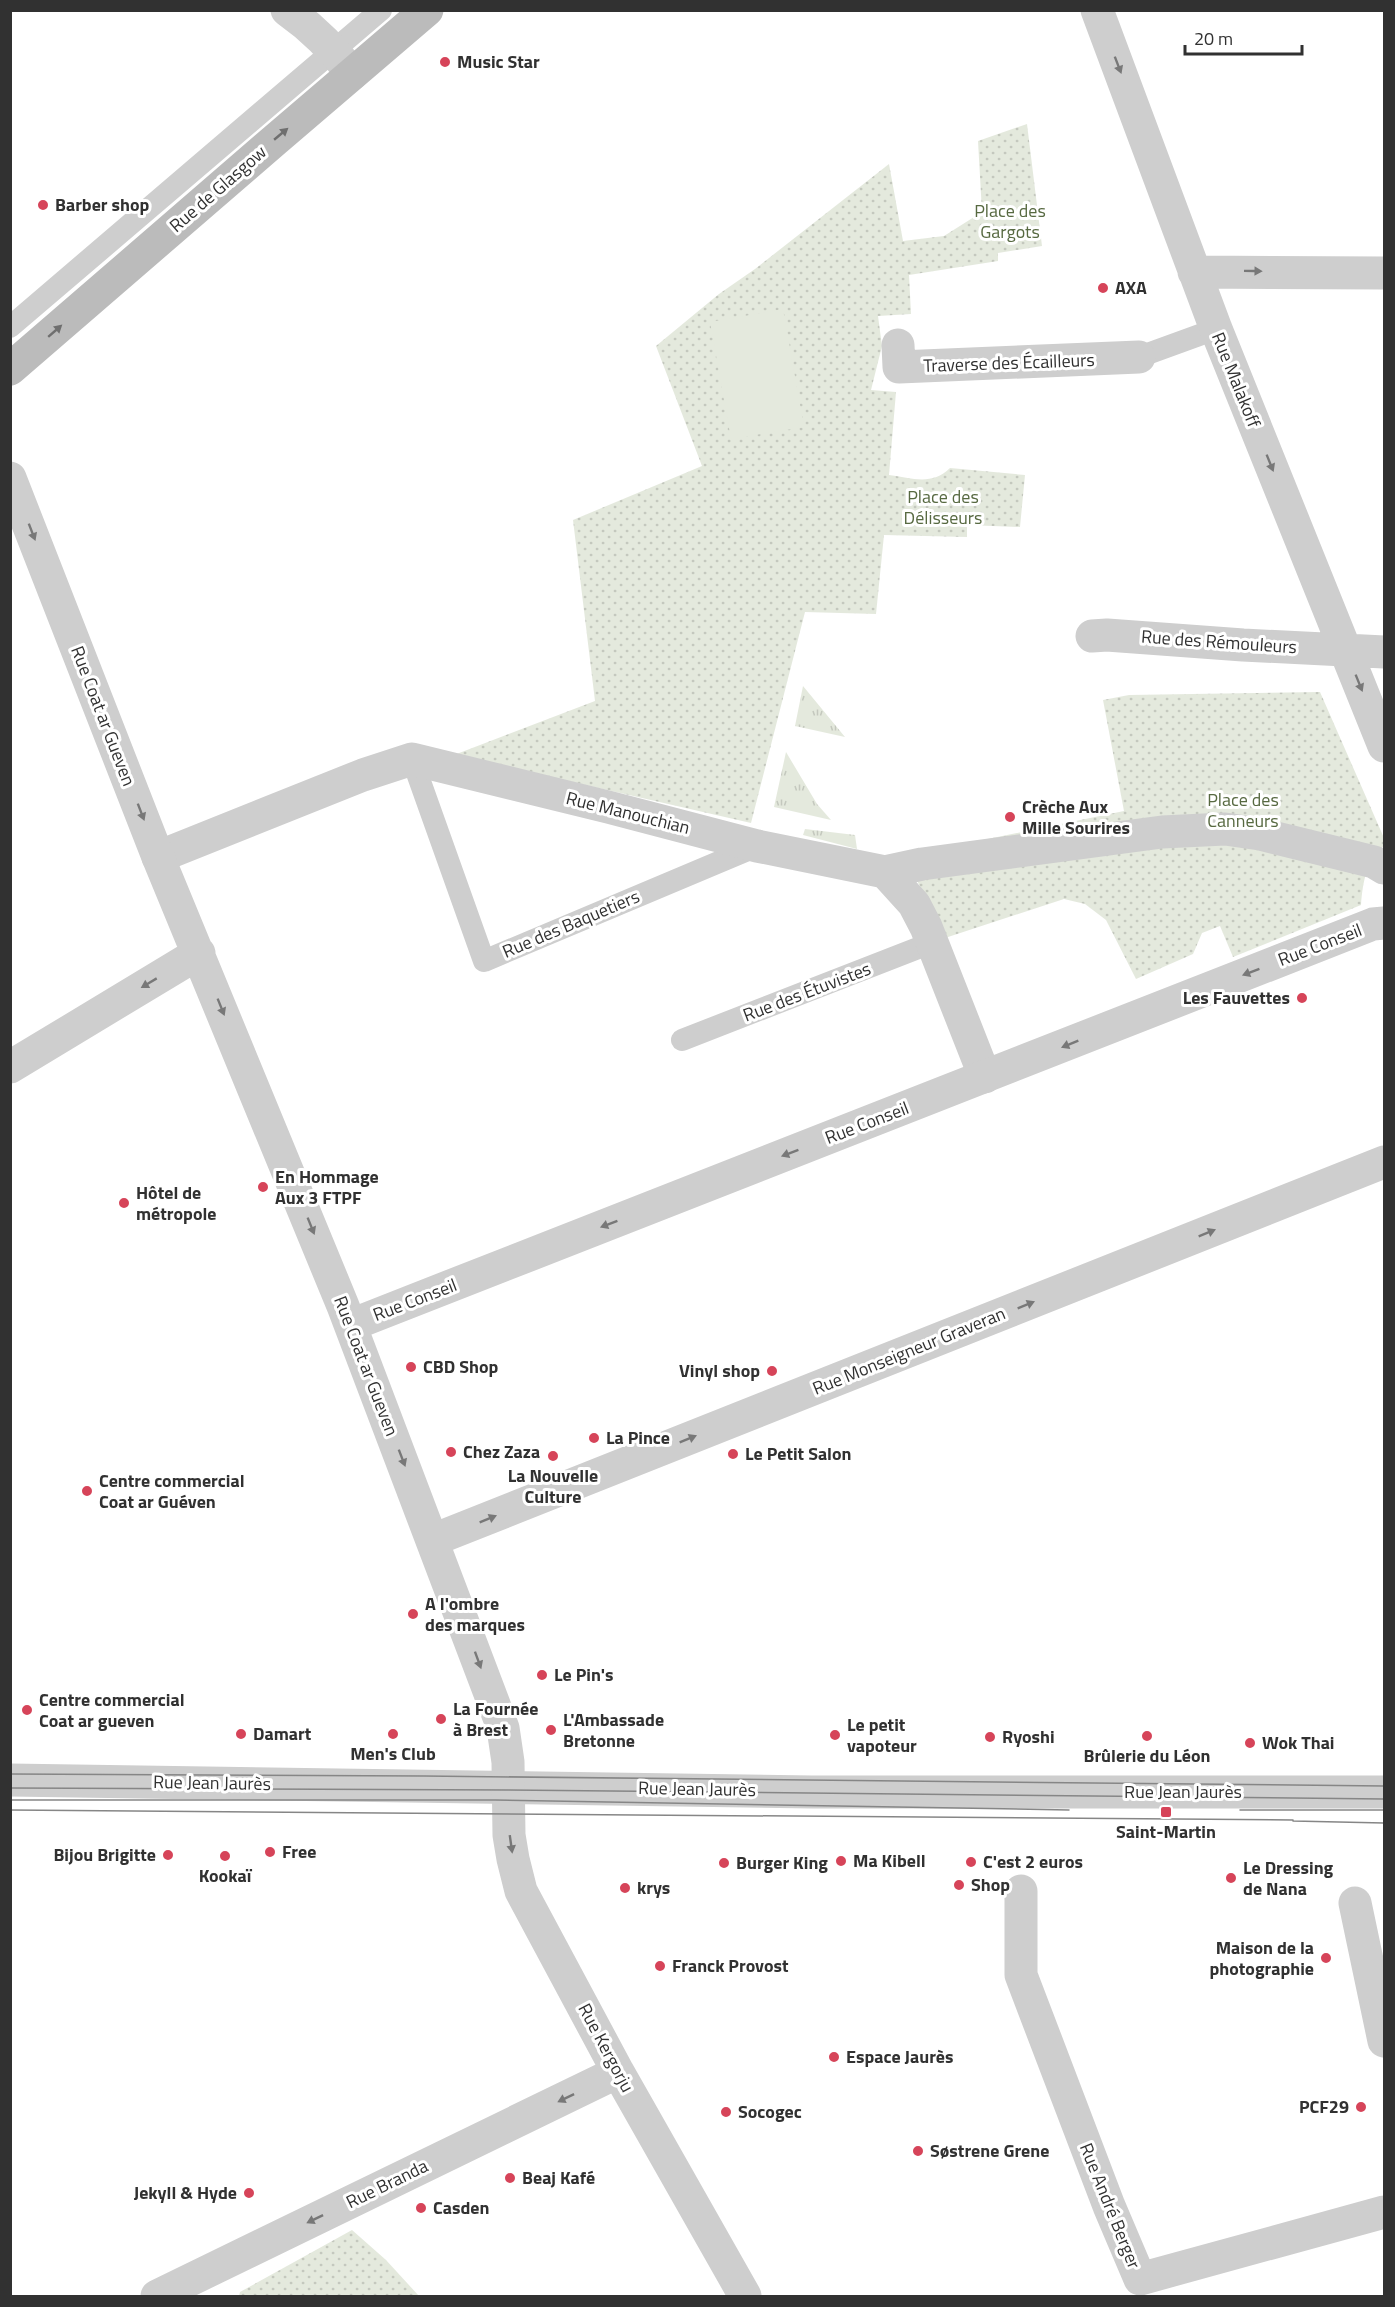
<svg xmlns="http://www.w3.org/2000/svg" width="1395" height="2307" font-family="'Titillium Web',sans-serif">
<style>
.grass{fill:url(#grass-tufts)}
.park{fill:url(#park-dots)}
.pitch{fill:#e4e9dd}
.lines{fill:none;stroke-linecap:round;stroke-linejoin:round}
.service{stroke:#cecece;stroke-width:22}
.pedestrian{stroke:#cecece;stroke-width:33}
.minor{stroke:#cecece;stroke-width:33}
.secondary{stroke:#bbb;stroke-width:33}
.tram{stroke:#868686;stroke-width:1.5}
.oneway{fill:#787878}
.oneway2{fill:#6f6f6f}
.poi-dot{fill:#d64459;stroke:#fff;stroke-width:2}
.labels{text-anchor:middle;stroke-width:6;stroke-linejoin:round;paint-order:stroke}
.poi-label{font-size:18px;font-weight:bold;fill:#313131;stroke:#fff;text-anchor:start}
.street-label{font-size:18px;fill:#313131;stroke:#fff}
.park-label{font-size:18px;fill:#576941;stroke:#fff}
</style>
<defs>
<pattern id="grass-tufts" width="24" height="20" patternUnits="userSpaceOnUse" patternTransform="scale(1.5)"><rect width="24" height="20" fill="#e4e9dd"/><path d="M3 7l-1-3M5 7V3M7 7l1-3M15 17l-1-3M17 17v-4M19 17l1-3" fill="none" stroke="#c4c8be"/></pattern>
<pattern id="park-dots" width="8" height="8" patternUnits="userSpaceOnUse" patternTransform="scale(1.5)"><rect width="8" height="8" fill="#e4e9dd"/><path d="M2 2h.1M6 6h.1" fill="none" stroke="#c4c8be" stroke-width="1.8" stroke-linecap="round"/></pattern>
</defs>
<rect width="100%" height="100%" fill="#fff"/>
<path class="grass" d="M 803,686 L 845,737 L 795,726 Z
M 786,752 L 817,804 L 831,820 L 774,807 Z
M 805,829 L 855,835 L 857,849 L 803,835 Z"/>
<path class="park" d="M 1027,124 L 1042,246 L 998,253 L 998,261 L 909,275 L 911,314 L 878,316 L 882,346 L 871,390 L 896,392 L 889,475 C 912,478 932,486 950,468 L 1025,475 L 1020,527 L 967,525 L 967,537 L 884,535 L 876,614 L 805,612 L 751,823 L 454,755 L 595,701 L 573,520 L 702,466 L 656,346 L 719,294 L 755,269 L 889,164 L 903,241 L 944,236 L 982,212 L 978,141 Z
M 1320,692 L 1384,838 L 1384,846 C 1366,862 1363,881 1361,905 L 1233,957 L 1220,926 L 1202,933 L 1193,954 L 1136,979 L 1106,920 L 1085,904 L 1064,899 L 945,938 L 905,856 L 1124,811 L 1103,700 L 1129,695 Z
M 352,2230 L 386,2260 L 419,2296 L 239,2296 L 240,2292 Z"/>
<path class="pitch" d="M 783,309 L 804,427 L 731,439 L 710,322 Z"/>
<g class="lines">
<path class="service" d="M 10,327 L 381,10
M 1139,357 L 1216,329
M 412,759 L 484,961 L 757,846
M 682,1040 L 931,943"/>
<path class="pedestrian" d="M 898,345 L 899,367 L 1139,357
M 158,857 L 363,775 L 412,759 L 608,807 L 757,846 L 885,872 L 914,904 L 926,927 L 985,1077
M 885,872 L 922,864 L 1162,832 L 1225,829 L 1260,834 L 1374,862 L 1384,868
M 10,1780 L 812,1792 L 1384,1792"/>
<path class="minor" d="M 287,10 C 314,29 333,48 352,74
M 1097,10 L 1216,329 L 1384,746
M 1194,272 L 1384,273
M 10,478 L 158,857 L 343,1306 L 503,1728 L 508,1762 L 509,1835 L 513,1859 L 521,1891 L 618,2072 L 745,2296
M 1092,636 L 1107,635 L 1243,645 L 1384,652
M 10,1067 L 199,953
M 351,1325 L 1373,924 L 1384,923
M 433,1540 L 1384,1162
M 1021,1891 L 1021,1975 L 1109,2206 L 1140,2279 L 1384,2212
M 1355,1903 L 1384,2041
M 157,2296 L 618,2072"/>
<path class="secondary" d="M 10,369 L 275,140 L 427,10"/>
<path class="tram" d="M 10,1774 L 424,1776 L 1384,1786
M 10,1788 L 509,1790 L 1384,1799
M 10,1800 L 495,1800 L 1069,1810
M 10,1810 L 1293,1820 L 1293,1821 L 1384,1823
M 1240,1810 L 1384,1810"/>
</g>
<defs><path id="oneway-solid" d="M-6-.8H1V-3.2L6.5 0L1 3.2V.8H-6Z" transform="scale(1.5)"/></defs>
<g class="oneway">
<use href="#oneway-solid" transform="translate(1118 65) rotate(69)"/>
<use href="#oneway-solid" transform="translate(1253 271) rotate(1)"/>
<use href="#oneway-solid" transform="translate(1270 463) rotate(68)"/>
<use href="#oneway-solid" transform="translate(32 532) rotate(69)"/>
<use href="#oneway-solid" transform="translate(1359 683) rotate(68)"/>
<use href="#oneway-solid" transform="translate(141 812) rotate(69)"/>
<use href="#oneway-solid" transform="translate(1251 972) rotate(159)"/>
<use href="#oneway-solid" transform="translate(149 983) rotate(149)"/>
<use href="#oneway-solid" transform="translate(221 1007) rotate(68)"/>
<use href="#oneway-solid" transform="translate(1070 1044) rotate(158)"/>
<use href="#oneway-solid" transform="translate(790 1153) rotate(159)"/>
<use href="#oneway-solid" transform="translate(609 1224) rotate(159)"/>
<use href="#oneway-solid" transform="translate(311 1226) rotate(68)"/>
<use href="#oneway-solid" transform="translate(1207 1233) rotate(-22)"/>
<use href="#oneway-solid" transform="translate(1026 1305) rotate(-22)"/>
<use href="#oneway-solid" transform="translate(688 1439) rotate(-22)"/>
<use href="#oneway-solid" transform="translate(402 1458) rotate(69)"/>
<use href="#oneway-solid" transform="translate(488 1519) rotate(-22)"/>
<use href="#oneway-solid" transform="translate(478 1660) rotate(70)"/>
<use href="#oneway-solid" transform="translate(511 1844) rotate(82)"/>
<use href="#oneway-solid" transform="translate(566 2098) rotate(154)"/>
<use href="#oneway-solid" transform="translate(315 2219) rotate(154)"/>
</g>
<g class="oneway2">
<use href="#oneway-solid" transform="translate(281 134) rotate(-40)"/>
<use href="#oneway-solid" transform="translate(55 331) rotate(-41)"/>
</g>
<g class="poi-dot">
<circle cx="445" cy="62" r="6"/>
<circle cx="43" cy="205" r="6"/>
<circle cx="1103" cy="288" r="6"/>
<circle cx="1010" cy="817" r="6"/>
<circle cx="1302" cy="998" r="6"/>
<circle cx="263" cy="1187" r="6"/>
<circle cx="124" cy="1203" r="6"/>
<circle cx="411" cy="1367" r="6"/>
<circle cx="772" cy="1371" r="6"/>
<circle cx="594" cy="1438" r="6"/>
<circle cx="451" cy="1452" r="6"/>
<circle cx="733" cy="1454" r="6"/>
<circle cx="553" cy="1456" r="6"/>
<circle cx="87" cy="1491" r="6"/>
<circle cx="413" cy="1614" r="6"/>
<circle cx="542" cy="1675" r="6"/>
<circle cx="27" cy="1710" r="6"/>
<circle cx="441" cy="1719" r="6"/>
<circle cx="551" cy="1730" r="6"/>
<circle cx="241" cy="1734" r="6"/>
<circle cx="393" cy="1734" r="6"/>
<circle cx="835" cy="1735" r="6"/>
<circle cx="1147" cy="1736" r="6"/>
<circle cx="990" cy="1737" r="6"/>
<circle cx="1250" cy="1743" r="6"/>
<rect x="1160" y="1806" width="12" height="12" rx="3"/>
<circle cx="270" cy="1852" r="6"/>
<circle cx="168" cy="1855" r="6"/>
<circle cx="225" cy="1856" r="6"/>
<circle cx="841" cy="1861" r="6"/>
<circle cx="971" cy="1862" r="6"/>
<circle cx="724" cy="1863" r="6"/>
<circle cx="1231" cy="1878" r="6"/>
<circle cx="959" cy="1885" r="6"/>
<circle cx="625" cy="1888" r="6"/>
<circle cx="1326" cy="1958" r="6"/>
<circle cx="660" cy="1966" r="6"/>
<circle cx="834" cy="2057" r="6"/>
<circle cx="1361" cy="2107" r="6"/>
<circle cx="726" cy="2112" r="6"/>
<circle cx="918" cy="2151" r="6"/>
<circle cx="510" cy="2178" r="6"/>
<circle cx="249" cy="2193" r="6"/>
<circle cx="421" cy="2208" r="6"/>
</g>
<g class="labels">
<g class="poi-label">
<text x="457" y="68">Music Star</text>
<text x="55" y="211">Barber shop</text>
<text x="1115" y="294">AXA</text>
<text x="1022" y="813">Crèche Aux<tspan x="1022" dy="21">Mille Sourires</tspan></text>
<text x="1290" y="1004" text-anchor="end">Les Fauvettes</text>
<text x="275" y="1183">En Hommage<tspan x="275" dy="21">Aux 3 FTPF</tspan></text>
<text x="136" y="1199">Hôtel de<tspan x="136" dy="21">métropole</tspan></text>
<text x="423" y="1373">CBD Shop</text>
<text x="760" y="1377" text-anchor="end">Vinyl shop</text>
<text x="606" y="1444">La Pince</text>
<text x="463" y="1458">Chez Zaza</text>
<text x="745" y="1460">Le Petit Salon</text>
<text x="553" y="1482" text-anchor="middle">La Nouvelle<tspan x="553" dy="21">Culture</tspan></text>
<text x="99" y="1487">Centre commercial<tspan x="99" dy="21">Coat ar Guéven</tspan></text>
<text x="425" y="1610">A l'ombre<tspan x="425" dy="21">des marques</tspan></text>
<text x="554" y="1681">Le Pin's</text>
<text x="39" y="1706">Centre commercial<tspan x="39" dy="21">Coat ar gueven</tspan></text>
<text x="453" y="1715">La Fournée<tspan x="453" dy="21">à Brest</tspan></text>
<text x="563" y="1726">L'Ambassade<tspan x="563" dy="21">Bretonne</tspan></text>
<text x="847" y="1731">Le petit<tspan x="847" dy="21">vapoteur</tspan></text>
<text x="253" y="1740">Damart</text>
<text x="1002" y="1743">Ryoshi</text>
<text x="1262" y="1749">Wok Thai</text>
<text x="393" y="1760" text-anchor="middle">Men's Club</text>
<text x="1147" y="1762" text-anchor="middle">Brûlerie du Léon</text>
<text x="1166" y="1838" text-anchor="middle">Saint-Martin</text>
<text x="282" y="1858">Free</text>
<text x="156" y="1861" text-anchor="end">Bijou Brigitte</text>
<text x="853" y="1867">Ma Kibell</text>
<text x="983" y="1868">C'est 2 euros</text>
<text x="736" y="1869">Burger King</text>
<text x="1243" y="1874">Le Dressing<tspan x="1243" dy="21">de Nana</tspan></text>
<text x="225" y="1882" text-anchor="middle">Kookaï</text>
<text x="971" y="1891">Shop</text>
<text x="637" y="1894">krys</text>
<text x="1314" y="1954" text-anchor="end">Maison de la<tspan x="1314" dy="21">photographie</tspan></text>
<text x="672" y="1972">Franck Provost</text>
<text x="846" y="2063">Espace Jaurès</text>
<text x="1349" y="2113" text-anchor="end">PCF29</text>
<text x="738" y="2118">Socogec</text>
<text x="930" y="2157">Søstrene Grene</text>
<text x="522" y="2184">Beaj Kafé</text>
<text x="237" y="2199" text-anchor="end">Jekyll &amp; Hyde</text>
<text x="433" y="2214">Casden</text>
</g>
<g class="street-label">
<text transform="translate(218 189) rotate(-41)" y="6">Rue de Glasgow</text>
<text transform="translate(1009 363) rotate(-2)" y="6">Traverse des Écailleurs</text>
<text transform="translate(1236 380) rotate(68)" y="6">Rue Malakoff</text>
<text transform="translate(1219 642) rotate(4)" y="6">Rue des Rémouleurs</text>
<text transform="translate(103 716) rotate(69)" y="6">Rue Coat ar Gueven</text>
<text transform="translate(628 813) rotate(14)" y="6">Rue Manouchian</text>
<text transform="translate(571 924) rotate(-23)" y="6">Rue des Baquetiers</text>
<text transform="translate(1320 945) rotate(-21)" y="6">Rue Conseil</text>
<text transform="translate(807 992) rotate(-21)" y="6">Rue des Étuvistes</text>
<text transform="translate(867 1123) rotate(-21)" y="6">Rue Conseil</text>
<text transform="translate(415 1300) rotate(-21)" y="6">Rue Conseil</text>
<text transform="translate(909 1351) rotate(-22)" y="6">Rue Monseigneur Graveran</text>
<text transform="translate(366 1366) rotate(69)" y="6">Rue Coat ar Gueven</text>
<text transform="translate(212 1783) rotate(1)" y="6">Rue Jean Jaurès</text>
<text transform="translate(697 1789) rotate(1)" y="6">Rue Jean Jaurès</text>
<text x="1183" y="1798">Rue Jean Jaurès</text>
<text transform="translate(606 2048) rotate(62)" y="6">Rue Kergorju</text>
<text transform="translate(387 2184) rotate(-26)" y="6">Rue Branda</text>
<text transform="translate(1110 2206) rotate(68)" y="6">Rue André Berger</text>
</g>
<g class="park-label">
<text x="1010" y="217">Place des<tspan x="1010" dy="21">Gargots</tspan></text>
<text x="943" y="503">Place des<tspan x="943" dy="21">Délisseurs</tspan></text>
<text x="1243" y="806">Place des<tspan x="1243" dy="21">Canneurs</tspan></text>
</g>
</g>
<rect width="1395" height="2307" fill="none" stroke="#313131" stroke-width="24"/>
<path d="M1185 45v9h117v-9" fill="none" stroke="#313131" stroke-width="3"/>
<text x="1194" y="45" font-size="18" fill="#313131" stroke="#ffffff" stroke-width="4.5" paint-order="stroke">20 m</text>
</svg>
